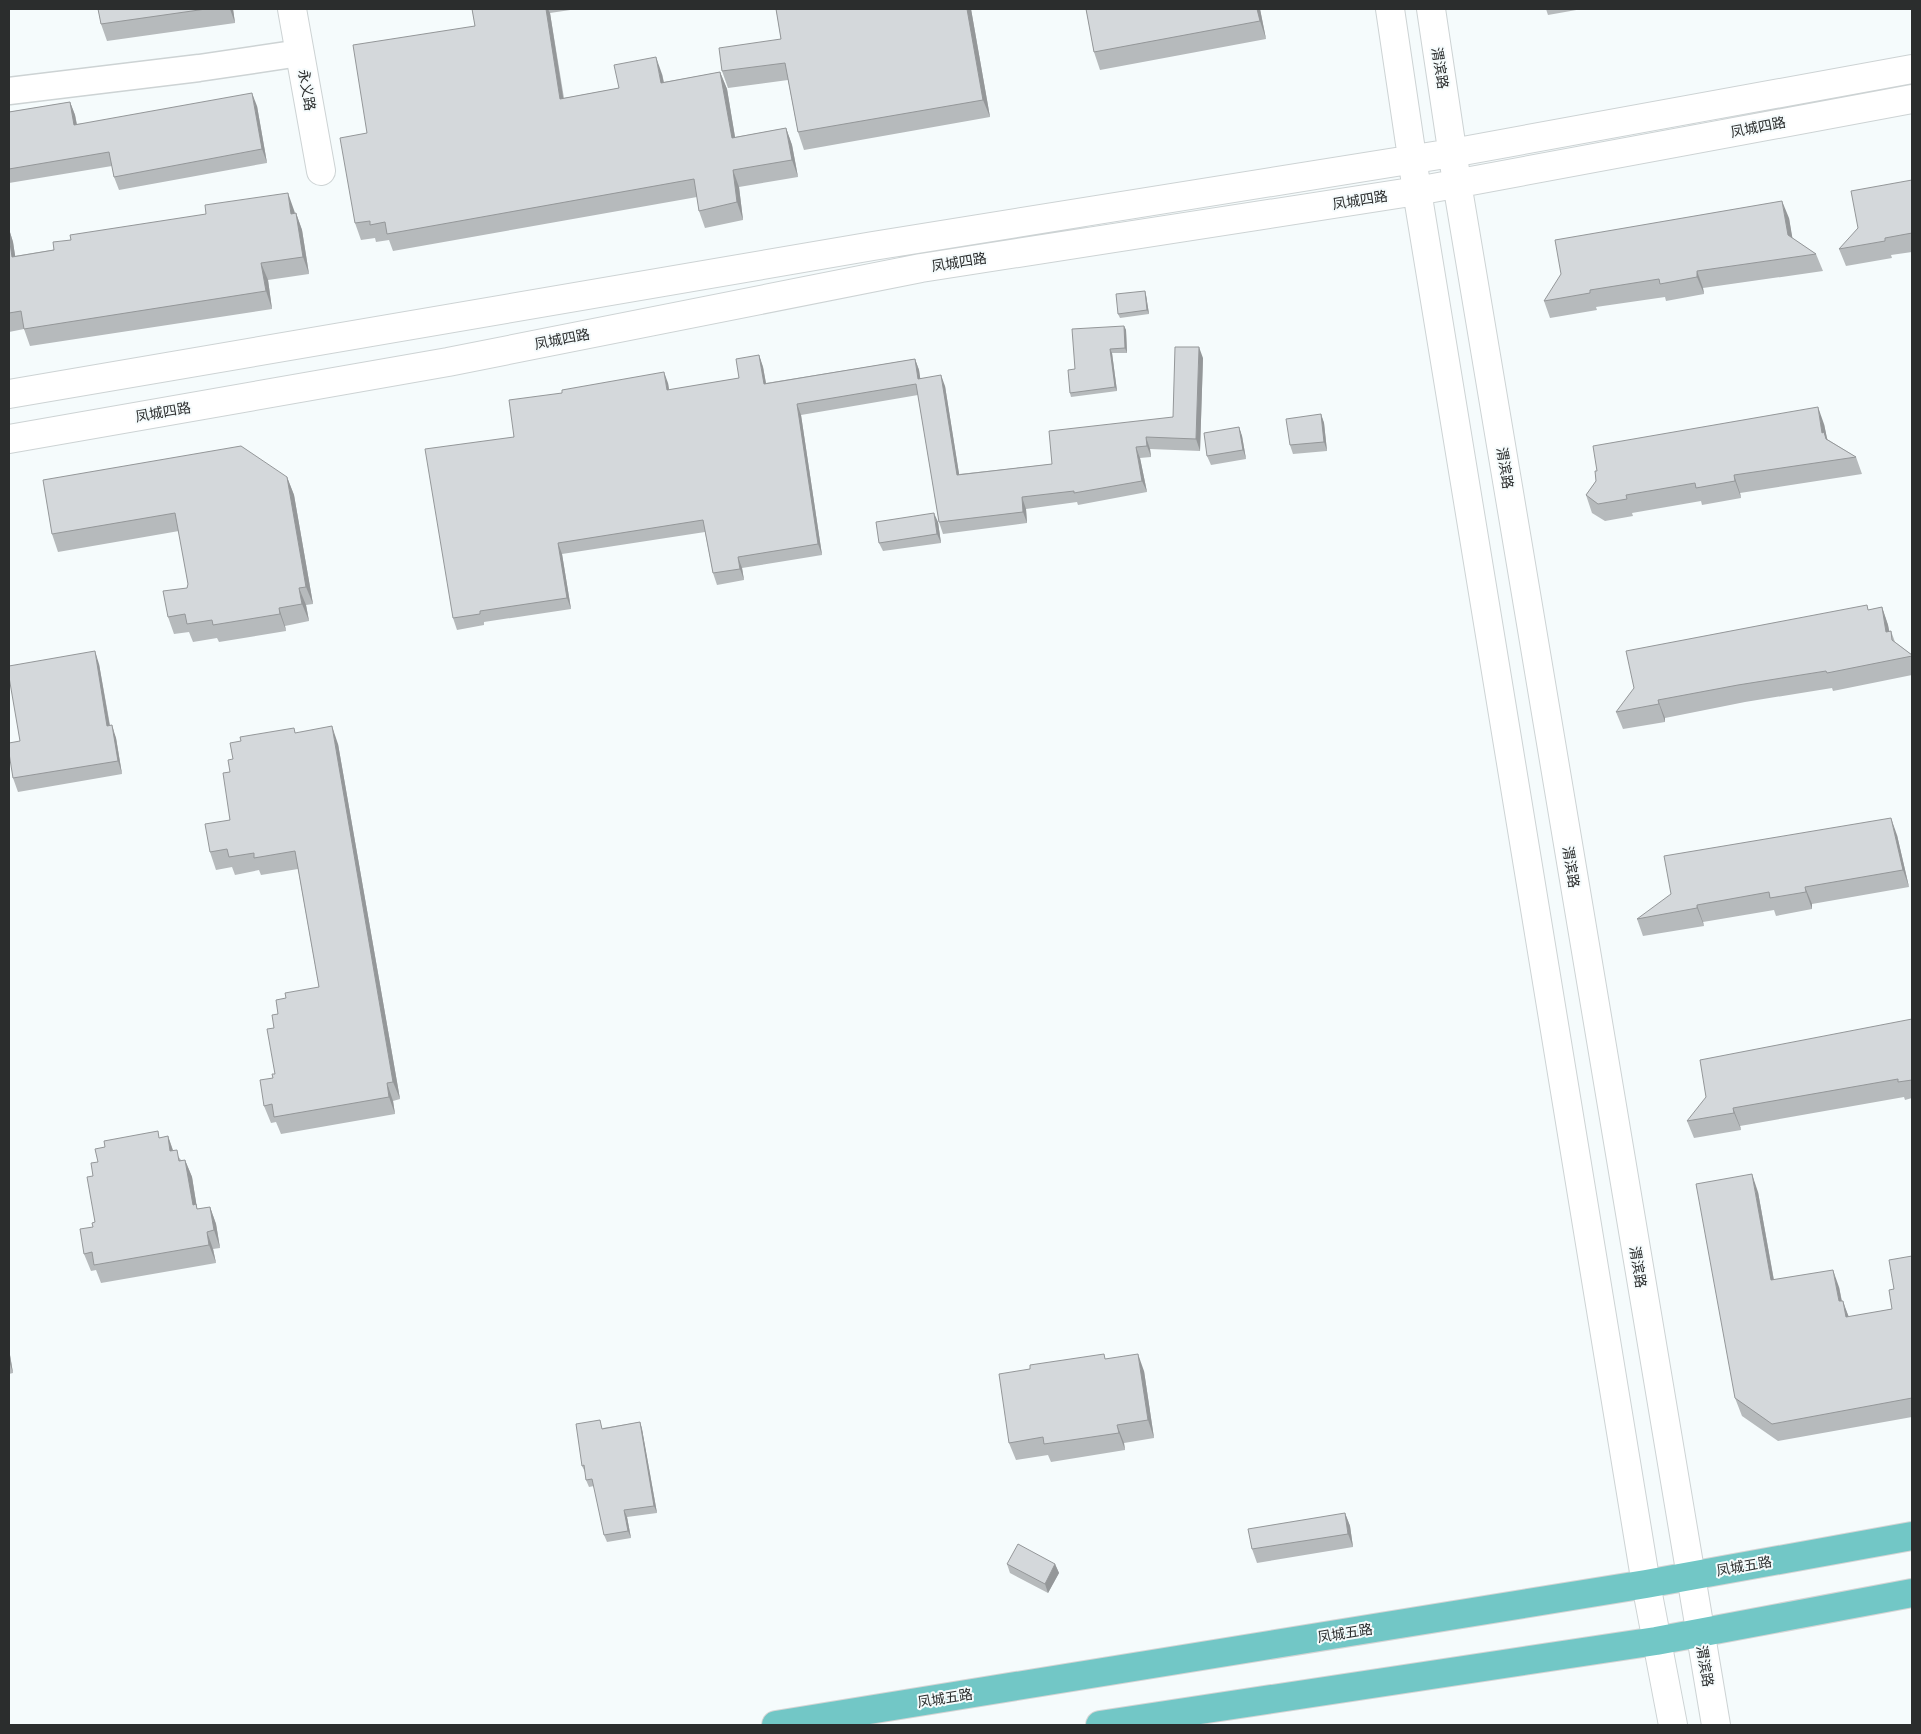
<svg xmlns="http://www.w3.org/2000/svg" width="1921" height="1734" font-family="'IBM Plex Sans','Noto Sans SC',sans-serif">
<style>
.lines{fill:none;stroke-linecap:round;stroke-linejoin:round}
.street-casing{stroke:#cdd3d4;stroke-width:29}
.secondary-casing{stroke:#cdd3d4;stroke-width:30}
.primary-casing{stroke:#d5d5d5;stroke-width:30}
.street{stroke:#fff;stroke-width:26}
.secondary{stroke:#fff;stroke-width:28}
.primary{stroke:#72c7c6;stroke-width:28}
.wall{fill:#b6babc}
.shaded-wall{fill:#949799}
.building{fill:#d4d8db;stroke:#949799}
.labels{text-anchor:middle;stroke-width:4;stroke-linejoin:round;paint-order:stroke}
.street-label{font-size:14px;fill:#2b2d2d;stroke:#f5fbfc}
</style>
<rect width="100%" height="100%" fill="#f5fbfc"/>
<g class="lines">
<defs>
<path id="street" d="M 9,91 L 199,68 L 300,53"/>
<path id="secondary" d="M 292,9 L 321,171
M 1390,9 L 1417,191 L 1646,1584 L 1673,1725
M 1431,9 L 1457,183 L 1716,1725
M 9,394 L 873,246 L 1452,153 L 1912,69
M 9,439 L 448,362 L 921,268 L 1417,191 L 1912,99"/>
<path id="primary" d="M 776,1725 L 1646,1584 L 1912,1536
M 1100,1725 L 1656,1641 L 1912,1593"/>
</defs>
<use href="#street" class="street-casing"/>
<use href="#secondary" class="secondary-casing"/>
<use href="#primary" class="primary-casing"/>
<use href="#street" class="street"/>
<use href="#secondary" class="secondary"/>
<use href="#primary" class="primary"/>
</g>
<path class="wall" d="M 98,9 L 233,9 L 235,23 L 107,41 L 101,24 Z
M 472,9 L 577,9 L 550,13 L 564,98 L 619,88 L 662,74 L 664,82 L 720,72 L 727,89 L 735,137 L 786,128 L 792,145 L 798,177 L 739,187 L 743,220 L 705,228 L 699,211 L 697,197 L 393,251 L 389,240 L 376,242 L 375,238 L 361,240 L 355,223 L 367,133 L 475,26 Z
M 776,9 L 971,9 L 990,117 L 804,150 L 798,132 L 788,80 L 728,88 L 722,71 L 781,39 Z
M 1086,9 L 1260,9 L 1266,39 L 1100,70 L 1094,52 Z
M 1546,9 L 1582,9 L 1548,15 Z
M 70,102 L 75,115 L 77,124 L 257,106 L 267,163 L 119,190 L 114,177 L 112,166 L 9,183 L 9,112 Z
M 1912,180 L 1912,252 L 1891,255 L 1892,258 L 1846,266 L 1839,249 Z
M 294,210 L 295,213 L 296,213 L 302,230 L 309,274 L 268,280 L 272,309 L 30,346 L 24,329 L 9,332 L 9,229 L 13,242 L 15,256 Z
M 1789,218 L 1792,238 L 1816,254 L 1823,271 L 1703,288 L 1704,294 L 1666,301 L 1665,297 L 1596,307 L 1597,310 L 1550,318 L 1544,301 Z
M 1145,291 L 1146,295 L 1149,314 L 1120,318 L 1118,314 Z
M 1124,326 L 1126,330 L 1127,353 L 1112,353 L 1117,391 L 1071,397 L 1070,393 L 1075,369 Z
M 759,355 L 763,367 L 766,383 L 915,359 L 919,370 L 920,378 L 945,386 L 959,474 L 1052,464 L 1173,417 L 1203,358 L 1200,451 L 1150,449 L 1151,457 L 1140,458 L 1147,492 L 1078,505 L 1077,502 L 1026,509 L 1027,523 L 943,534 L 939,522 L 918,395 L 801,415 L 822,555 L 742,568 L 744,580 L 717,585 L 713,573 L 705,532 L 562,554 L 571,609 L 484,622 L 484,625 L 457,630 L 453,618 L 514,437 L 668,383 L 669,390 L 739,378 Z
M 1321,414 L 1324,423 L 1327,451 L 1293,454 L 1290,445 Z
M 1824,424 L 1827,439 L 1856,457 L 1862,474 L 1740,493 L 1741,498 L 1702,505 L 1701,501 L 1632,513 L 1633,516 L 1605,521 L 1592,513 L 1586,495 L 1596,481 Z
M 1239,427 L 1242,436 L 1246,459 L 1211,465 L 1207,456 Z
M 287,477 L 294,495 L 313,604 L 306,605 L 309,621 L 285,626 L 286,631 L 219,642 L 217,638 L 193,642 L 189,632 L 174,634 L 168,617 L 187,588 L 188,584 L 179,531 L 58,552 L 52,534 Z
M 938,522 L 941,543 L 883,551 L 879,543 Z
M 1882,607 L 1888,625 L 1889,632 L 1891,631 L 1895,642 L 1912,655 L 1912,675 L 1833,691 L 1832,688 L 1745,702 L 1665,718 L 1665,722 L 1623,729 L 1616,712 L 1868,610 Z
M 99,664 L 110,725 L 116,738 L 122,774 L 18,792 L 13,778 L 20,741 Z
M 296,733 L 338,744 L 400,1099 L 393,1101 L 395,1114 L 281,1134 L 276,1122 L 271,1123 L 264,1106 L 275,1074 L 274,1028 L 278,1014 L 286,998 L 319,987 L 298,869 L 261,875 L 259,870 L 235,875 L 232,867 L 216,870 L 210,852 L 230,820 L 230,772 L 233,759 Z
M 1897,835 L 1909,887 L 1812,904 L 1812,909 L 1776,916 L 1774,910 L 1703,922 L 1704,926 L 1643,936 L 1637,919 Z
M 1912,1019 L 1912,1098 L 1905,1100 L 1904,1097 L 1740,1126 L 1741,1130 L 1694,1138 L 1687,1121 Z
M 168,1136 L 173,1150 L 181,1160 L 185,1160 L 192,1177 L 197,1209 L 210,1207 L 216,1224 L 220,1248 L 213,1249 L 216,1263 L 101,1283 L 96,1270 L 91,1271 L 84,1254 L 95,1222 L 93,1176 L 98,1162 L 160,1138 Z
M 1758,1192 L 1774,1280 L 1839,1287 L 1842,1301 L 1849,1317 L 1892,1309 L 1894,1289 L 1912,1256 L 1912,1417 L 1778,1441 L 1742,1416 L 1735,1398 Z
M 9,1349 L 13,1373 L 9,1374 Z
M 1106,1359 L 1144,1371 L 1154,1438 L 1124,1443 L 1125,1450 L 1051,1462 L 1048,1455 L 1016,1460 L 1009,1443 Z
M 640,1422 L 642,1429 L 657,1513 L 627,1517 L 631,1538 L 607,1542 L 604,1535 L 594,1486 L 589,1487 L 586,1480 L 585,1472 L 582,1466 L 603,1428 Z
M 1345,1513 L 1350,1526 L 1353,1547 L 1257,1563 L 1252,1549 Z
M 1007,1564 L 1055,1564 L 1059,1573 L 1048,1593 L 1010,1573 Z"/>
<path class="shaded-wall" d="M 230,9 L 233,9 L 235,23 Z
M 546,9 L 548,9 L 550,13 L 566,116 L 560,99 Z
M 967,9 L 971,9 L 990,117 L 983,100 Z
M 1257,9 L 1260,9 L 1266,39 L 1260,21 Z
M 656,57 L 662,74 L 667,100 L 661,83 Z
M 720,72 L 727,89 L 738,155 L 732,138 Z
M 252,93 L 257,106 L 267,163 L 262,149 Z
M 70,102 L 75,115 L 79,138 L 74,125 Z
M 786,128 L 792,145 L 798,177 L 792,160 Z
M 733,170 L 739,187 L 743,220 L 737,202 Z
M 288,193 L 294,210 L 298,231 L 291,214 Z
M 1782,201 L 1789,218 L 1795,253 L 1788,235 Z
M 296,213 L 302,230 L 309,274 L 303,257 Z
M 9,229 L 13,242 L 18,274 L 12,257 L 9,236 Z
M 261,263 L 268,280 L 272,309 L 266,291 Z
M 1697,271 L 1703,288 L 1704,294 L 1697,277 Z
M 1145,291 L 1146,295 L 1149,314 L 1147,310 Z
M 1124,326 L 1126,330 L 1127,353 L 1125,348 Z
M 1199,347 L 1203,358 L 1200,451 L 1196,439 Z
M 1110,349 L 1112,353 L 1117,391 L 1115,387 Z
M 759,355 L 763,367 L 768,395 L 764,384 Z
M 915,359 L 919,370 L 922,390 L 918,379 Z
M 664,372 L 668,383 L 671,402 L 667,390 Z
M 941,375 L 945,386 L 961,486 L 957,475 Z
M 797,404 L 801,415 L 822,555 L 818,544 Z
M 1818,407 L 1824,424 L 1827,438 L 1831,450 L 1822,433 Z
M 1321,414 L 1324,423 L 1327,451 L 1324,442 Z
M 1239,427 L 1242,436 L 1246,459 L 1243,450 Z
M 1146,437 L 1150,449 L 1151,457 L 1147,446 Z
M 1136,447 L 1140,458 L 1147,492 L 1142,481 Z
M 1734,475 L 1740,493 L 1741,498 L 1735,481 Z
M 287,477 L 294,495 L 313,604 L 306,587 Z
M 1022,497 L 1026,509 L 1027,523 L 1023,512 Z
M 934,513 L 938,522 L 941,543 L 937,534 Z
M 558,543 L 562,554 L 571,609 L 567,598 Z
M 738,557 L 742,568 L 744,580 L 740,569 Z
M 299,588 L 306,605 L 309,621 L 302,604 Z
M 1882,607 L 1888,625 L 1893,650 L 1886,632 Z
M 279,608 L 285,626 L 286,631 L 280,614 Z
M 95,651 L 99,664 L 112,739 L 107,726 Z
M 1658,700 L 1665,718 L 1665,722 L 1659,704 Z
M 112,725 L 116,738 L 122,774 L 118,761 Z
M 332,726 L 338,744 L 400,1099 L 393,1082 Z
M 1891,818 L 1897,835 L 1909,887 L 1903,870 Z
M 1805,887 L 1812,904 L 1812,909 L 1806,892 Z
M 1697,905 L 1703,922 L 1704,926 L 1697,908 Z
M 387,1083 L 393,1101 L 395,1114 L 389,1097 Z
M 1733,1108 L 1740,1126 L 1741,1130 L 1734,1113 Z
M 168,1136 L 174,1154 L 170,1151 Z
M 185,1160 L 192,1177 L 197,1208 L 202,1222 L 193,1205 Z
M 1752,1174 L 1758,1192 L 1777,1298 L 1771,1280 Z
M 210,1207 L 216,1224 L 220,1248 L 214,1230 Z
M 207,1232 L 213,1249 L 216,1263 L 209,1245 Z
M 1833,1270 L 1839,1287 L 1845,1319 L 1839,1301 Z
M 1843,1301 L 1849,1318 L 1846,1317 Z
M 9,1349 L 13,1373 L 9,1361 Z
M 1138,1354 L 1144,1371 L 1154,1438 L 1148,1420 Z
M 640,1422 L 642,1429 L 657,1513 L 654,1506 Z
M 1117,1425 L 1124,1443 L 1125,1450 L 1119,1433 Z
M 624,1510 L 627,1517 L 631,1538 L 628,1531 Z
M 1345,1513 L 1350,1526 L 1353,1547 L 1348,1534 Z
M 1055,1564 L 1059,1573 L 1048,1593 L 1045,1584 Z"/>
<path class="building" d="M 98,9 L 206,9 L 101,24 Z
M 472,9 L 546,9 L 560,99 L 619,88 L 614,65 L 656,57 L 661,83 L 720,72 L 732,138 L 786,128 L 792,160 L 733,170 L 737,202 L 699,211 L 694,179 L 387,234 L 385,222 L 370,225 L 370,221 L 355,223 L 340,138 L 367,133 L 353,45 L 475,26 Z
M 776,9 L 967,9 L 983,100 L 798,132 L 785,63 L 722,71 L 719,48 L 781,39 Z
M 1086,9 L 1257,9 L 1260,21 L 1094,52 Z
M 252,93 L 262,149 L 114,177 L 109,152 L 9,169 L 9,112 L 70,102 L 74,125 Z
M 1912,180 L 1912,233 L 1885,238 L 1885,241 L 1839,249 L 1858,228 L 1851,191 Z
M 288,193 L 291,214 L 296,213 L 303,257 L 261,263 L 266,291 L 24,329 L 21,311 L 9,313 L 9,236 L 12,257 L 54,250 L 53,242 L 71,240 L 70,235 L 206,214 L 205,205 Z
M 1782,201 L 1788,235 L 1816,254 L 1697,271 L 1697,277 L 1660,284 L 1659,279 L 1590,290 L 1590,293 L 1544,301 L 1561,274 L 1555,240 Z
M 1145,291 L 1147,310 L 1118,314 L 1116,294 Z
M 1124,326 L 1125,348 L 1110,349 L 1115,387 L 1070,393 L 1068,370 L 1075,369 L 1072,329 Z
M 1175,347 L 1199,347 L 1196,439 L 1146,437 L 1147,446 L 1136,447 L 1142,481 L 1074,493 L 1074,491 L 1022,497 L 1023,512 L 939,522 L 916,384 L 797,404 L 818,544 L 738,557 L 740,569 L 713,573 L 703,520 L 558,543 L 567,598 L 480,611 L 480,614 L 453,618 L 425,449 L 514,437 L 509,400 L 562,393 L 562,390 L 664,372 L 667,390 L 739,378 L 736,359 L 759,355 L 764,384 L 915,359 L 918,379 L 941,375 L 957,475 L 1052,464 L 1049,431 L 1173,417 Z
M 1818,407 L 1822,433 L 1824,432 L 1826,439 L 1856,457 L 1734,475 L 1735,481 L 1696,488 L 1695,483 L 1626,495 L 1627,499 L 1598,504 L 1586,495 L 1596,481 L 1595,471 L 1597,471 L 1593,446 Z
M 1321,414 L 1324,442 L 1290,445 L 1286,419 Z
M 1239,427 L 1243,450 L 1207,456 L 1204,433 Z
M 241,446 L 287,477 L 306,587 L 299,588 L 302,604 L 279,608 L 280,614 L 213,625 L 212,620 L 187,624 L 185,614 L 168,617 L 163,591 L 187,588 L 188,584 L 175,513 L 52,534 L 43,480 Z
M 934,513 L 937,534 L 879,543 L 876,522 Z
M 1867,605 L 1868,610 L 1882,607 L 1886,632 L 1891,631 L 1892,640 L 1912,655 L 1912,656 L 1827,673 L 1826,671 L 1738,685 L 1658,700 L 1659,704 L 1616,712 L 1634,688 L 1626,651 Z
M 95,651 L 107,726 L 112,725 L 118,761 L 13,778 L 9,753 L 9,743 L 20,741 L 9,677 L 9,666 Z
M 332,726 L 393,1082 L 387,1083 L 389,1097 L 274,1117 L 272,1104 L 264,1106 L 260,1080 L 273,1078 L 272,1074 L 275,1074 L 267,1029 L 274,1028 L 272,1015 L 278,1014 L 276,1000 L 286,998 L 285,993 L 319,987 L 295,851 L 254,858 L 254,853 L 229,857 L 227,849 L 210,852 L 205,824 L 230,820 L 223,773 L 230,772 L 228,760 L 233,759 L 230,743 L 241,741 L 240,737 L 294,728 L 295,733 Z
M 1891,818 L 1903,870 L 1805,887 L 1806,892 L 1770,898 L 1769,892 L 1697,905 L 1697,908 L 1637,919 L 1671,894 L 1664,856 Z
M 1912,1019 L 1912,1080 L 1898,1082 L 1898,1079 L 1733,1108 L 1734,1113 L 1687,1121 L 1706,1097 L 1700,1060 Z
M 158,1131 L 159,1138 L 168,1136 L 170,1151 L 177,1150 L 179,1161 L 185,1160 L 193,1205 L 196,1204 L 197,1209 L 210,1207 L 214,1230 L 207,1232 L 209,1245 L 94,1265 L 92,1252 L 84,1254 L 80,1229 L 93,1227 L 92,1223 L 95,1222 L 87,1177 L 93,1176 L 91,1163 L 98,1162 L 95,1149 L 105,1147 L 104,1141 Z
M 1752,1174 L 1771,1280 L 1833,1270 L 1839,1301 L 1843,1301 L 1846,1317 L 1892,1309 L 1889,1290 L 1894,1289 L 1889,1260 L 1912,1256 L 1912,1398 L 1772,1424 L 1735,1398 L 1696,1184 Z
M 1104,1354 L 1105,1359 L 1138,1354 L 1148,1420 L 1117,1425 L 1119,1433 L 1044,1444 L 1043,1437 L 1009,1443 L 999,1374 L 1030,1369 L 1030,1365 Z
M 600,1420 L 602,1429 L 640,1422 L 654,1506 L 624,1510 L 628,1531 L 604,1535 L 592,1479 L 586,1480 L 584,1465 L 582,1466 L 576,1424 Z
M 1345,1513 L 1348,1534 L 1252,1549 L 1248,1529 Z
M 1018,1544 L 1055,1564 L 1045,1584 L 1007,1564 Z"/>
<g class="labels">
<g class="street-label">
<text transform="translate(1440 68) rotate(81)" y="5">渭滨路</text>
<text transform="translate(307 90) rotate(80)" y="5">永义路</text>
<text transform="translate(1758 127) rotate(-11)" y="5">凤城四路</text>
<text transform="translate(1360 200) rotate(-9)" y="5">凤城四路</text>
<text transform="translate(959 262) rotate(-9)" y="5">凤城四路</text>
<text transform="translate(562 339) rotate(-11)" y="5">凤城四路</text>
<text transform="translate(163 412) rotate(-10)" y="5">凤城四路</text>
<text transform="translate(1505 468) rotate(81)" y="5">渭滨路</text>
<text transform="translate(1571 867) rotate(81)" y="5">渭滨路</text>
<text transform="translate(1638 1267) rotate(81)" y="5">渭滨路</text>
<text transform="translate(1744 1566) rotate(-10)" y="5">凤城五路</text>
<text transform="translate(1345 1633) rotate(-9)" y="5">凤城五路</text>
<text transform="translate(1705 1666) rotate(80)" y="5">渭滨路</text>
<text transform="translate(945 1698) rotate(-9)" y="5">凤城五路</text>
</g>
</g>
<rect width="1921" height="1734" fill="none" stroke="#2b2d2d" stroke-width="20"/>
</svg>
